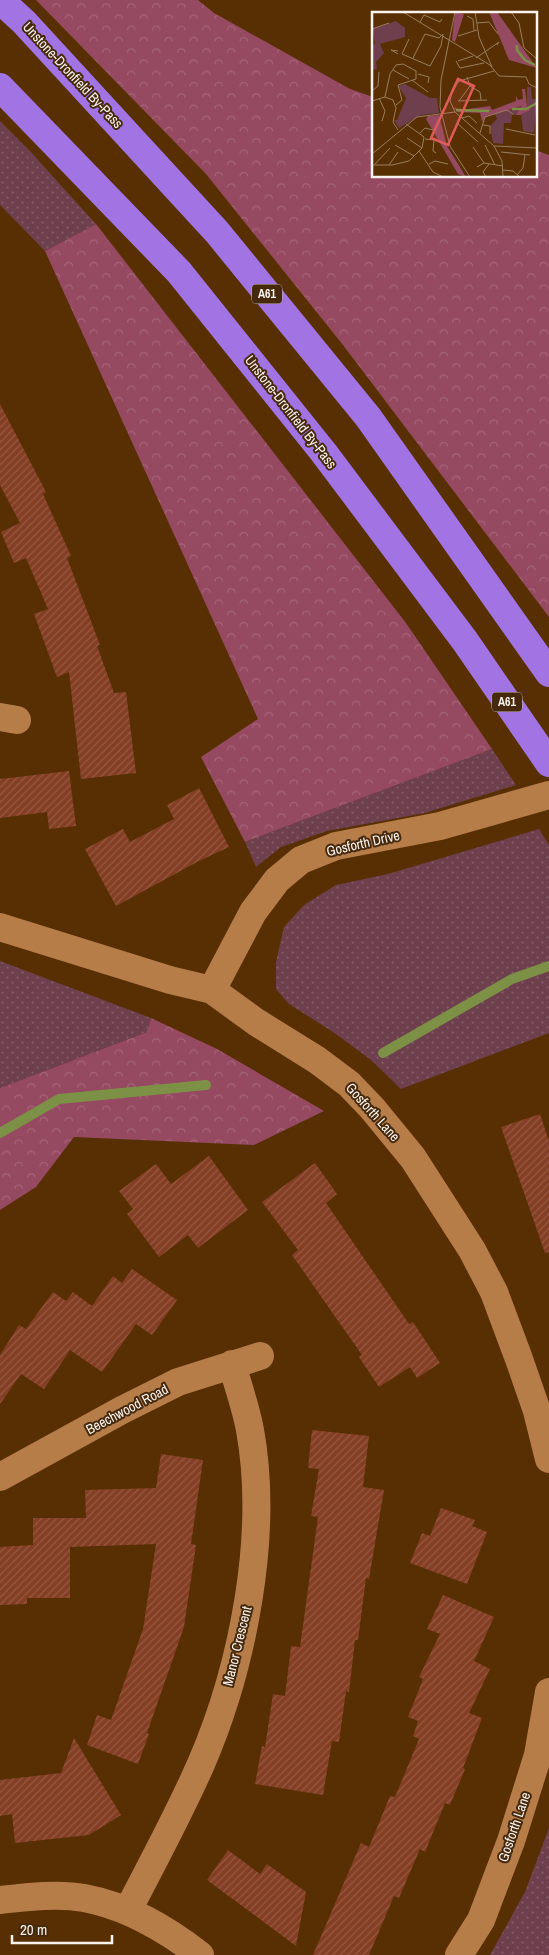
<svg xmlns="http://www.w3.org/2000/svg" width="549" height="1955" font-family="'Archivo Narrow',sans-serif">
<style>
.grass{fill:url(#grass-dots)}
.forest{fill:url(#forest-crowns)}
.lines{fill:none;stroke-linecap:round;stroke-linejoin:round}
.stream{stroke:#7d9146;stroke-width:10}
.building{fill:url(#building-hatch)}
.minor{stroke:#b77d49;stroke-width:28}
.highway{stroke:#a273e3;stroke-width:28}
.labels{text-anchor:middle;stroke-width:4;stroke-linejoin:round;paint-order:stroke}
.shield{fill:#46290c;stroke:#c4b7aa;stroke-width:1}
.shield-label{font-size:12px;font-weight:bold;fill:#faf4ee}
.street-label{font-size:14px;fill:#faf4ee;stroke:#46290c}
.inset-river{fill:none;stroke:#7d9146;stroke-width:2.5}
.inset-road{fill:none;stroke:#987e60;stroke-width:1}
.view{fill:#df5b5a;fill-opacity:0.15;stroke:#df5b5a;stroke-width:2.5}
.inset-edge{fill:none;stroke:#faf4ee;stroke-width:2.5}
</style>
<defs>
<pattern id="grass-dots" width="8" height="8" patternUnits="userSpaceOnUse" patternTransform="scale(1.25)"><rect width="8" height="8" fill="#6e3f4d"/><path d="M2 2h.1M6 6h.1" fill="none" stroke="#845b67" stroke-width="1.8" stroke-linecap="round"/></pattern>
<pattern id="forest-crowns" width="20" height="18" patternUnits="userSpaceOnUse" patternTransform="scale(1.25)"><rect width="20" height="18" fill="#954a62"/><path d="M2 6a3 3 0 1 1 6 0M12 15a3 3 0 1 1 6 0" fill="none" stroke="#a56579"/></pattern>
<pattern id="building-hatch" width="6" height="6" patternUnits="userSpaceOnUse" patternTransform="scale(1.25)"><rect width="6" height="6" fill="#833e23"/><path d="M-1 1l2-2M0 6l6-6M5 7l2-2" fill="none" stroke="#955a43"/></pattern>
</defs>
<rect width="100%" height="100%" fill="#572f02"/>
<path class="grass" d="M 0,121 L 29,150 L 96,224 L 45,251 L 0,205 Z
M 492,749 L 516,785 L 425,813 L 327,831 L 281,847 L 256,867 L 245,842 Z
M 539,829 L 549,845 L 549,1033 L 401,1089 L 371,1060 L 333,1032 L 289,1004 L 276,989 L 276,962 L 284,927 L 304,905 L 336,885 L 388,874 Z
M 0,961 L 151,1018 L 147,1032 L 0,1088 Z
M 549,1828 L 549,1955 L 490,1955 L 525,1892 Z"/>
<path class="forest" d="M 36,0 L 198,0 L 214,13 L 350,89 L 373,97 L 373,176 L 535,176 L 535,150 L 549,155 L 549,617 L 343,345 L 206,174 Z
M 96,224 L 406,623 L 492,749 L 245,842 L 201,757 L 258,719 L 45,251 Z
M 151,1018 L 217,1049 L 324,1111 L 254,1145 L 74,1137 L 36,1187 L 0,1210 L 0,1088 L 147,1032 Z"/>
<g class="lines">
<path class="stream" d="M 383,1053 L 512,979 L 549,966
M 0,1133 L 59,1099 L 206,1085"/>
</g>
<path class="building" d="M 0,404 L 46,492 L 43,494 L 71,556 L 67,558 L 100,645 L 97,646 L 114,693 L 126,692 L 136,773 L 81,779 L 69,672 L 57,677 L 34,614 L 48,609 L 26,558 L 14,563 L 1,532 L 20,523 L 0,485 Z
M 69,771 L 76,826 L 49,829 L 47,812 L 0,818 L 0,779 Z
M 199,788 L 229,847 L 197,862 L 116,906 L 85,849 L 123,829 L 130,842 L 174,819 L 167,805 Z
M 540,1114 L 549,1141 L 549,1252 L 545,1253 L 501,1127 Z
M 209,1156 L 248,1210 L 198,1248 L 188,1235 L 159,1257 L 127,1214 L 133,1209 L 119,1191 L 156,1164 L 171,1184 Z
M 315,1163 L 337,1194 L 326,1203 L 409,1324 L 413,1322 L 440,1363 L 417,1378 L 410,1367 L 379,1387 L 359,1357 L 362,1355 L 292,1255 L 298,1250 L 262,1202 Z
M 132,1269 L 177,1300 L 152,1335 L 136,1324 L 102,1372 L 70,1350 L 44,1389 L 21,1374 L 0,1404 L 0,1355 L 19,1325 L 26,1329 L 53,1292 L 66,1301 L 73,1292 L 92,1306 L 113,1276 L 122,1283 Z
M 312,1430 L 369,1436 L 363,1487 L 384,1490 L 369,1579 L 366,1578 L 358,1640 L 355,1640 L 349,1692 L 346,1691 L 339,1742 L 332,1741 L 323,1795 L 255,1784 L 262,1746 L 265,1747 L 273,1694 L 285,1696 L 291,1646 L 300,1647 L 318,1517 L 311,1516 L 319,1469 L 308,1468 Z
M 161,1454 L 203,1460 L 191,1544 L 196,1545 L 184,1627 L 147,1733 L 149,1734 L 138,1764 L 87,1745 L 97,1715 L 111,1720 L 143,1629 L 156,1544 L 70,1547 L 70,1598 L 27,1598 L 27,1604 L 0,1605 L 0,1547 L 33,1545 L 33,1518 L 86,1518 L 85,1490 L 156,1488 Z
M 441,1508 L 475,1520 L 472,1526 L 487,1532 L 467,1584 L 410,1563 L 422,1533 L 430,1536 Z
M 443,1595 L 494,1617 L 474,1661 L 490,1669 L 469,1713 L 482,1718 L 463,1768 L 465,1769 L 450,1805 L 445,1803 L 425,1852 L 420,1849 L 399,1898 L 394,1896 L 369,1955 L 313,1955 L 361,1843 L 369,1847 L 390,1796 L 395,1797 L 419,1739 L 413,1736 L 418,1721 L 408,1717 L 423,1679 L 419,1677 L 440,1634 L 427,1629 Z
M 74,1738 L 121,1815 L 89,1835 L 15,1843 L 12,1814 L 0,1816 L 0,1780 L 61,1773 Z
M 228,1850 L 260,1874 L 267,1864 L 306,1892 L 296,1946 L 207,1880 Z"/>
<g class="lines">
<path class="minor" d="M 0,717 L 17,720
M 0,927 L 170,980 L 212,990 L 256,1022 L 317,1060 L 349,1084 L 372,1108 L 413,1158 L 472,1250 L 494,1292 L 519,1359 L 537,1411 L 549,1459
M 212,990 L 253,912 L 277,880 L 301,860 L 336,846 L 440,826 L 549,795
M 0,1477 L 122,1410 L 178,1382 L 260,1356
M 0,1900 C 26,1897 58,1893 84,1898 C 128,1906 166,1929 200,1955
M 128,1910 C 153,1862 179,1814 201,1764 C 243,1667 269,1535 250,1430 C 246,1408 238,1386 232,1364
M 459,1955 L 481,1920 L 511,1841 L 538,1755 L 549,1692"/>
<path class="highway" d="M 0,0 L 24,22 L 217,232 L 368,417 L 549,673
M 0,87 L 179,272 L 324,453 L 465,641 L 549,763"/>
</g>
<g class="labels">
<g class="shield">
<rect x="252" y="284.5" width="30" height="19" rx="4"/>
<rect x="492" y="692.5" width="30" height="19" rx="4"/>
</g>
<g class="shield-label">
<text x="267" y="298">A61</text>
<text x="507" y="706">A61</text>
</g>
<g class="street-label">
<text transform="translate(73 75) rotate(47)" y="5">Unstone-Dronfield By-Pass</text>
<text transform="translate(291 412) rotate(52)" y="5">Unstone-Dronfield By-Pass</text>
<text transform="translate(363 843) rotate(-13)" y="5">Gosforth Drive</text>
<text transform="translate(373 1112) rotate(48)" y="5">Gosforth Lane</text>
<text transform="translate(127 1409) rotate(-28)" y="5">Beechwood Road</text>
<text transform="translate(237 1646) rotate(-76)" y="5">Manor Crescent</text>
<text transform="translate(514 1827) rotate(-71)" y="5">Gosforth Lane</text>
</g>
</g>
<g transform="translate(372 12)">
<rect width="165" height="165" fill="#572f02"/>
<path d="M 151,94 L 144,103 L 140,103 L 139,111 L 132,111 L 131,132 L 121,131 L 118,114 L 125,107 L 123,102 Z" fill="#6e3f4d"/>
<path d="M 83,0 L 92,2 L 83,30 L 80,28 ZM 117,0 L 125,0 L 165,56 L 137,48 ZM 150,77 L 153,77 L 155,94 L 160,98 L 149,103 L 144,103 L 150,94 L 113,105 L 110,110 L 108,101 L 86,100 L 81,95 L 89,98 L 118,94 L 120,98 L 144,89 L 144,84 L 146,88 L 151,87 ZM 67,103 L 75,134 L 94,165 L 86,162 L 54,107 L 56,104 Z" fill="#954a62"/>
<path d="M 24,9 L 33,16 L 33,25 L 8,32 L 12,41 L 4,50 L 5,57 L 1,58 L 0,71 L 0,32 L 3,32 L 0,17 ZM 33,72 L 58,86 L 65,86 L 67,101 L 49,103 L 27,116 L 22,108 L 25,108 L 34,86 L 26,74 ZM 155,75 L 159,75 L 160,87 L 165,87 L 162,121 L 151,119 L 149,102 L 159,98 L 155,95 Z" fill="#6e3f4d"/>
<path class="inset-river" d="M 145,33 L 145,38 L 153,48 L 163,53M 140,97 L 154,97 L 165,91M 84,98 L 117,99"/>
<path class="inset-road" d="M 31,0 L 118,53 L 127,64 L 154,65M 83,0 L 69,68 L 68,95 L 78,134 L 98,165M 103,0 L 107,25 L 120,55M 139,0 L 147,11 L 152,36 L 165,47M 95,4 L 101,7 L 102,18M 48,10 L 52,3 L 68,10 L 70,7M 105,11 L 117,10 L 126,22M 0,17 L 17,11M 86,24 L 105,18M 37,27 L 30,42 L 58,54 L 69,34 L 71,22M 26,42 L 19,38 L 26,39M 41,46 L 53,22 L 67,26 L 71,22M 104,46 L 127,30 L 125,33M 84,49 L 88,56 L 112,51M 86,49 L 101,44M 21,58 L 37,67M 122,59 L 87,69 L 80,79 L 78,89 L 83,100 L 122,134 L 130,149 L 131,165M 46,62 L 57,65 L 56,71M 95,65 L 98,74 L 108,80 L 109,88M 154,65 L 157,72 L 165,76M 40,68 L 56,80M 0,79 L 6,74 L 7,60M 13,85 L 18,62 L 24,53 L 31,52 L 44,59 L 44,67 L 26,73 L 30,88 L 24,93M 7,86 L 13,99 L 10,109M 0,89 L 13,85 L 21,88 L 24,96 L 21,110 L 26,118M 86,89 L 115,88M 87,89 L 98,74M 90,106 L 97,104 L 105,111M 85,111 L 106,130M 111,113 L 118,114 L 118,122M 134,117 L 163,123M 48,121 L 53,116 L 61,118M 108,121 L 113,105 L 135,98 L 141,102M 35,126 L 50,136M 53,127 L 62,128 L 61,139 L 64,141M 23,133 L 42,144M 113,133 L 123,153M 122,134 L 165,136M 101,135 L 112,151M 47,139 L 61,160 L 71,165M 129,140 L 158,143M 0,142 L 45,105 L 83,100M 3,152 L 18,136M 57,152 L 63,149 L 76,152M 0,153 L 20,153 L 37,149 L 50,136 L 52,125 L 34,112M 17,153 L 26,140M 105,155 L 112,151 L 131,154M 131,158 L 141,159 L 148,165M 145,163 L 151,156 L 153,143M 114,165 L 111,160 L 117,152"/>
<path class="view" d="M 86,67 L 102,74 L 76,133 L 59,126 Z"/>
<rect width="165" height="165" class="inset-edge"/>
</g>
<path d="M12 1935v8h100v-8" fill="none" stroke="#faf4ee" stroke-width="2.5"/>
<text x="20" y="1935" font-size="15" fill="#faf4ee" stroke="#46290c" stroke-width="4" paint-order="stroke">20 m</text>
</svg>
